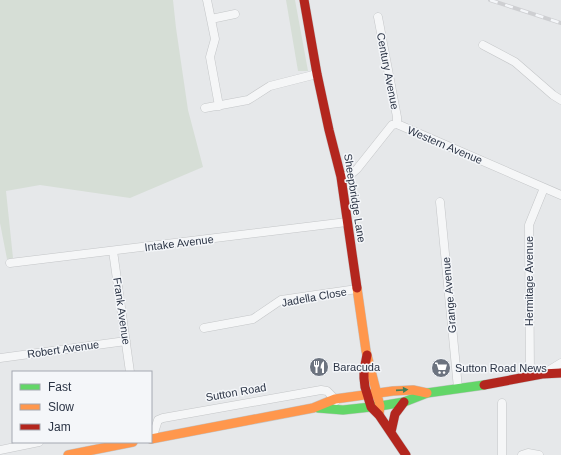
<svg xmlns="http://www.w3.org/2000/svg" width="561" height="455" font-family="Helvetica,sans-serif">
<style>
.green{fill:#d6ded6}
.lines{fill:none;stroke-linecap:round;stroke-linejoin:round}
.street-casing{stroke:#c4c6c8;stroke-width:9}
.fast-casing{stroke:#c4c6c8;stroke-width:10}
.slow-casing{stroke:#c4c6c8;stroke-width:10}
.jam-casing{stroke:#c4c6c8;stroke-width:10}
.street{stroke:#f5f6f7;stroke-width:8}
.fast{stroke:#63d668;stroke-width:9}
.slow{stroke:#ff974d;stroke-width:9}
.jam{stroke:#b3261e;stroke-width:9}
.rail-casing{stroke:#cecfd2;stroke-width:4}
.rail{stroke:#f4f6f9;stroke-width:2.5;stroke-dasharray:8;stroke-linecap:butt}
.oneway{fill:#447d55}
.labels{text-anchor:middle;stroke-width:3;stroke-linejoin:round;paint-order:stroke}
.street-label{font-size:11px;fill:#2b3445;stroke:#f4f6f9}
.poi-label{font-size:11px;fill:#2b3445;stroke:#f4f6f9;text-anchor:start}
</style>
<rect width="100%" height="100%" fill="#e6e8ea"/>
<path class="green" d="M 0,0 L 173,0 L 176,28 L 188,110 L 203,167 L 130,198 L 40,185 L 6,191 L 13,258 L 7,259 L 0,223 Z
M 286,0 L 295,0 L 308,71 L 298,71 Z"/>
<g class="lines">
<defs>
<path id="street" d="M 207,0 L 215,39 L 210,57 L 219,106
M 378,17 L 397,117 L 397,124
M 211,19 L 235,14
M 483,45 L 515,62 L 553,95 L 561,100
M 205,108 L 248,100 L 270,86 L 317,74
M 341,177 L 350,175 L 357,169 L 392,125 L 397,124 L 561,195
M 440,202 L 458,388
M 113,251 L 130,372
M 10,263 L 347,222
M 204,328 L 253,319 L 281,300 L 357,289
M 0,358 L 126,341
M 548,371 L 561,363
M 530,376 L 529,225 L 544,188
M 152,439 L 158,420 L 163,418 L 321,390 L 327,391 L 335,399 L 336,401
M 0,450 L 39,442
M 502,455 L 502,403
M 522,455 L 528,453 L 539,455"/>
<path id="fast" d="M 318,408 L 343,410 L 380,406 L 404,402 L 427,393 L 484,385"/>
<path id="slow" d="M 357,288 L 366,351 L 380,406 L 379,415
M 151,439 L 313,408 L 335,399 L 393,391 L 413,390 L 427,393
M 68,455 L 133,442"/>
<path id="jam" d="M 304,0 L 317,74 L 329,130 L 341,177 L 357,288
M 367,355 L 364,370 L 364,378 L 365,387 L 371,407 L 379,415 L 406,455
M 484,385 L 542,374 L 561,373
M 391,432 L 395,414 L 404,402"/>
</defs>
<use href="#street" class="street-casing"/>
<use href="#fast" class="fast-casing"/>
<use href="#slow" class="slow-casing"/>
<use href="#jam" class="jam-casing"/>
<use href="#street" class="street"/>
<use href="#fast" class="fast"/>
<use href="#slow" class="slow"/>
<use href="#jam" class="jam"/>
<defs>
<path id="rail" d="M 490,0 L 561,23"/>
</defs>
<use href="#rail" class="rail-casing"/>
<use href="#rail" class="rail"/>
</g>
<defs><path id="oneway-solid" d="M-6-.8H1V-3.2L6.5 0L1 3.2V.8H-6Z"/></defs>
<use class="oneway" href="#oneway-solid" transform="translate(402 390) rotate(-4)"/>
<defs>
<symbol id="restaurant-disc" viewBox="-11 -11 22 22"><circle r="9.5" fill="#6c737f" stroke="#f4f6f9"/><path d="M-5-6h1v4h1v-4h1v4h1v-4h1v5L-1.5 .5V6h-2V.5L-5-1ZM5-6V6H3V1.5H1.5Q1.5-4 5-6Z" fill="#fff"/></symbol>
<symbol id="supermarket-disc" viewBox="-11 -11 22 22"><circle r="9.5" fill="#6c737f" stroke="#f4f6f9"/><path d="M-6-5.5h2.5l.6 2H6L4.5 2H-2.5L-4.4-4H-6ZM-1.5 3.2a1.3 1.3 0 1 0 .1 0ZM3 3.2a1.3 1.3 0 1 0 .1 0Z" fill="#fff"/></symbol>
</defs>
<g fill-rule="evenodd">
<use href="#restaurant-disc" x="308" y="356" width="22" height="22"/>
<use href="#supermarket-disc" x="430" y="357" width="22" height="22"/>
</g>
<g class="labels">
<g class="street-label">
<text transform="translate(388 71) rotate(79)" y="4">Century Avenue</text>
<text transform="translate(445 145) rotate(23)" y="4">Western Avenue</text>
<text transform="translate(355 198) rotate(81)" y="4">Sheepbridge Lane</text>
<text transform="translate(179 243) rotate(-7)" y="4">Intake Avenue</text>
<text transform="translate(529 281) rotate(-90)" y="4">Hermitage Avenue</text>
<text transform="translate(449 295) rotate(-95)" y="4">Grange Avenue</text>
<text transform="translate(314 297) rotate(-10)" y="4">Jadella Close</text>
<text transform="translate(122 311) rotate(82)" y="4">Frank Avenue</text>
<text transform="translate(63 349) rotate(-8)" y="4">Robert Avenue</text>
<text transform="translate(236 392) rotate(-10)" y="4">Sutton Road</text>
</g>
<g class="poi-label">
<text x="333" y="371">Baracuda</text>
<text x="455" y="372">Sutton Road News</text>
</g>
</g>
<rect x="12" y="371" width="140" height="72" fill="#f4f6f9" stroke="#a4a8b1"/>
<rect x="20" y="384" width="20" height="6" fill="#63d668" stroke="#a4a8b1"/>
<text x="48" y="391" font-size="12" fill="#2b3445">Fast</text>
<rect x="20" y="404" width="20" height="6" fill="#ff974d" stroke="#a4a8b1"/>
<text x="48" y="411" font-size="12" fill="#2b3445">Slow</text>
<rect x="20" y="424" width="20" height="6" fill="#b3261e" stroke="#a4a8b1"/>
<text x="48" y="431" font-size="12" fill="#2b3445">Jam</text>
</svg>
